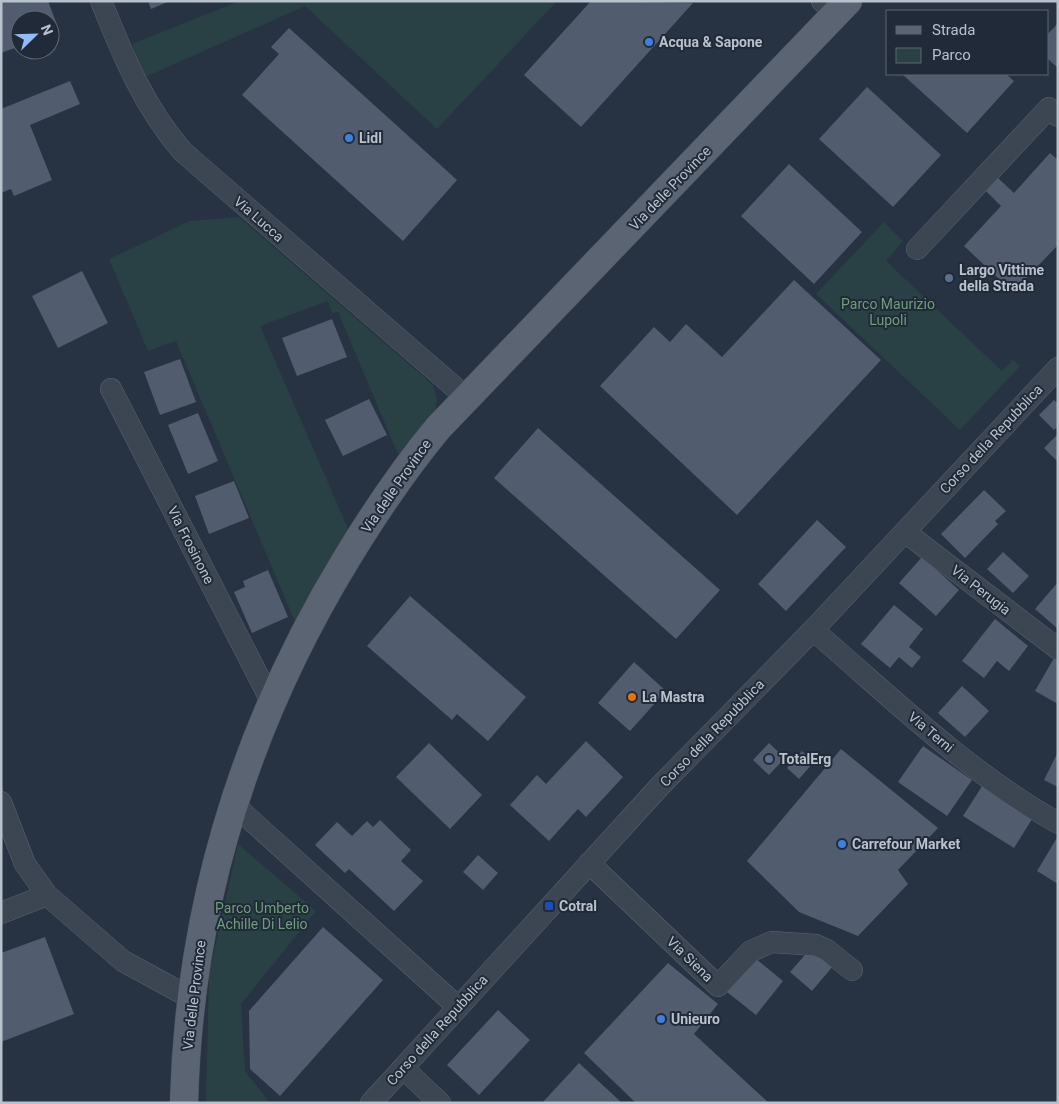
<svg xmlns="http://www.w3.org/2000/svg" width="1059" height="1104" font-family="Roboto,sans-serif">
<style>
.green{fill:#294144}
.building{fill:#515c6e}
.lines{fill:none;stroke-linecap:round;stroke-linejoin:round}
.minor-casing{stroke:#5a6370;stroke-width:22}
.major-casing{stroke:#454e5c;stroke-width:29}
.minor{stroke:#3c4552;stroke-width:21}
.major{stroke:#5a6472;stroke-width:28}
.shop-dot{fill:#3f7fe0;stroke:#202a38;stroke-width:2}
.service-dot{fill:#5c6f8a;stroke:#202a38;stroke-width:2}
.food-dot{fill:#e8710a;stroke:#202a38;stroke-width:2}
.transit-dot{fill:#1a4fb4;stroke:#202a38;stroke-width:2}
.labels{text-anchor:middle;stroke-width:4;stroke-linejoin:round;paint-order:stroke}
.poi-label{font-size:14px;font-weight:bold;fill:#b9c1cc;stroke:#202a38;text-anchor:start}
.street-label{font-size:14px;fill:#b9c1cc;stroke:#202a38}
.park-label{font-size:14px;fill:#709d7a;stroke:#202a38}
</style>
<rect width="100%" height="100%" fill="#273343"/>
<path class="green" d="M 240,1 L 557,1 L 437,129 L 305,6 L 143,78 L 132,44 Z
M 239,217 L 433,385 L 437,399 L 435,413 L 402,457 L 397,452 L 338,312 L 332,313 L 328,301 L 260,326 L 349,531 L 296,624 L 176,341 L 148,351 L 109,259 L 190,221 Z
M 884,222 L 903,241 L 886,261 L 1002,371 L 1013,360 L 1020,366 L 960,430 L 816,294 Z
M 238,844 L 316,911 L 241,1004 L 245,1071 L 270,1103 L 206,1103 L 209,975 Z"/>
<path class="building" d="M 1,1 L 48,1 L 59,30 L 50,34 L 50,20 L 20,20 L 20,46 L 1,53 Z
M 148,1 L 170,1 L 151,9 Z
M 591,1 L 693,3 L 581,127 L 524,75 Z
M 1058,23 L 1058,68 L 1048,59 L 1048,34 Z
M 289,28 L 457,180 L 403,241 L 242,95 L 279,54 L 271,47 Z
M 902,74 L 1006,74 L 1014,81 L 967,133 Z
M 70,81 L 80,104 L 30,125 L 52,180 L 14,196 L 11,189 L 1,193 L 1,109 Z
M 867,87 L 941,155 L 893,207 L 819,139 Z
M 1050,153 L 1058,160 L 1058,245 L 1013,292 L 964,246 L 1001,206 L 986,191 L 998,178 L 1014,193 Z
M 789,164 L 862,232 L 814,284 L 741,216 Z
M 82,271 L 108,323 L 58,348 L 32,296 Z
M 794,280 L 881,360 L 737,515 L 600,386 L 654,327 L 670,342 L 686,324 L 722,357 Z
M 332,319 L 347,357 L 297,376 L 282,338 Z
M 180,359 L 196,402 L 160,415 L 144,372 Z
M 369,399 L 387,435 L 343,456 L 325,420 Z
M 1054,400 L 1058,404 L 1058,426 L 1054,430 L 1039,415 Z
M 198,413 L 218,461 L 188,474 L 168,425 Z
M 538,428 L 720,590 L 676,639 L 494,478 Z
M 1058,434 L 1058,459 L 1056,460 L 1044,448 Z
M 234,481 L 249,518 L 209,534 L 195,496 Z
M 984,490 L 1006,511 L 995,521 L 998,524 L 965,558 L 941,534 Z
M 817,520 L 846,547 L 786,611 L 758,584 Z
M 1003,552 L 1029,576 L 1013,593 L 987,569 Z
M 922,557 L 959,590 L 936,616 L 899,583 Z
M 268,570 L 288,617 L 252,633 L 234,592 L 245,587 L 243,581 Z
M 1058,582 L 1058,629 L 1035,609 Z
M 410,596 L 526,697 L 488,741 L 457,714 L 452,720 L 367,646 Z
M 894,605 L 923,629 L 909,647 L 921,657 L 912,668 L 899,657 L 890,668 L 861,644 Z
M 995,619 L 1028,646 L 1009,671 L 997,661 L 984,678 L 962,661 Z
M 1054,658 L 1058,660 L 1058,704 L 1035,691 Z
M 634,662 L 666,691 L 630,731 L 598,703 Z
M 962,686 L 989,711 L 965,737 L 938,713 Z
M 586,741 L 623,777 L 586,817 L 578,809 L 549,841 L 510,805 L 537,775 L 546,784 Z
M 429,743 L 482,795 L 450,829 L 396,777 Z
M 769,743 L 785,758 L 769,775 L 753,760 Z
M 923,746 L 972,780 L 947,816 L 898,782 Z
M 841,749 L 938,828 L 898,870 L 908,884 L 858,936 L 799,912 L 747,861 Z
M 802,751 L 814,762 L 799,779 L 787,768 Z
M 1058,752 L 1058,787 L 1044,780 Z
M 984,783 L 1034,816 L 1014,848 L 963,816 Z
M 380,820 L 411,850 L 401,861 L 423,881 L 394,911 L 349,869 L 345,873 L 315,845 L 337,822 L 352,836 L 367,821 L 373,827 Z
M 1058,836 L 1058,884 L 1037,871 Z
M 478,855 L 498,873 L 483,890 L 463,872 Z
M 323,927 L 383,980 L 280,1096 L 250,1069 L 249,1011 Z
M 45,937 L 74,1014 L 1,1042 L 1,953 Z
M 811,948 L 833,966 L 812,991 L 790,972 Z
M 755,958 L 783,981 L 756,1015 L 727,992 Z
M 668,963 L 718,1004 L 694,1034 L 769,1103 L 636,1103 L 584,1053 Z
M 498,1010 L 530,1040 L 479,1095 L 447,1065 Z
M 579,1063 L 622,1103 L 542,1103 Z"/>
<g class="lines">
<defs>
<path id="minor" d="M 101,1 C 123,56 144,107 183,152 L 467,398
M 822,1 L 835,14
M 917,249 L 1049,108 L 1058,116
M 111,389 L 271,701
M 905,532 L 1058,649
M 813,630 C 891,697 967,772 1058,823
M 1,802 L 25,864 L 47,895 L 123,961 L 191,998
M 233,804 L 458,1007
M 589,863 L 718,986 L 751,951 L 772,942 L 816,945 L 827,950 L 852,970
M 1,913 L 47,895
M 403,1068 L 440,1103
M 371,1103 L 660,786 L 813,630 L 1058,368"/>
<path id="major" d="M 184,1103 C 189,907 245,725 347,558 C 375,512 404,469 438,428 L 848,1"/>
</defs>
<use href="#minor" class="minor-casing"/>
<use href="#major" class="major-casing"/>
<use href="#minor" class="minor"/>
<use href="#major" class="major"/>
</g>
<g class="shop-dot">
<circle cx="649" cy="42" r="5"/>
<circle cx="349" cy="138" r="5"/>
<circle cx="842" cy="844" r="5"/>
<circle cx="661" cy="1019" r="5"/>
</g>
<g class="service-dot">
<circle cx="949" cy="278" r="5"/>
<circle cx="769" cy="759" r="5"/>
</g>
<circle class="food-dot" cx="632" cy="697" r="5"/>
<rect class="transit-dot" x="544" y="901" width="10" height="10" rx="2.5"/>
<g class="labels">
<g class="poi-label">
<text x="659" y="47">Acqua &amp; Sapone</text>
<text x="359" y="143">Lidl</text>
<text x="959" y="275">Largo Vittime<tspan x="959" dy="16">della Strada</tspan></text>
<text x="642" y="702">La Mastra</text>
<text x="779" y="764">TotalErg</text>
<text x="852" y="849">Carrefour Market</text>
<text x="559" y="911">Cotral</text>
<text x="671" y="1024">Unieuro</text>
</g>
<g class="street-label">
<text transform="translate(670 188) rotate(-46)" y="5">Via delle Province</text>
<text transform="translate(259 219) rotate(41)" y="5">Via Lucca</text>
<text transform="translate(991 439) rotate(-47)" y="5">Corso della Repubblica</text>
<text transform="translate(396 486) rotate(-55)" y="5">Via delle Province</text>
<text transform="translate(191 545) rotate(63)" y="5">Via Frosinone</text>
<text transform="translate(981 590) rotate(38)" y="5">Via Perugia</text>
<text transform="translate(931 732) rotate(40)" y="5">Via Terni</text>
<text transform="translate(712 733) rotate(-46)" y="5">Corso della Repubblica</text>
<text transform="translate(690 959) rotate(44)" y="5">Via Siena</text>
<text transform="translate(194 995) rotate(-83)" y="5">Via delle Province</text>
<text transform="translate(437 1030) rotate(-48)" y="5">Corso della Repubblica</text>
</g>
<g class="park-label">
<text x="888" y="309">Parco Maurizio<tspan x="888" dy="16">Lupoli</tspan></text>
<text x="262" y="913">Parco Umberto<tspan x="262" dy="16">Achille Di Lelio</tspan></text>
</g>
</g>
<rect width="1059" height="1104" fill="none" stroke="#b9c1cc" stroke-width="5"/>
<rect x="886" y="10" width="162" height="65" fill="#202a38" stroke="#5d6673"/>
<rect x="896" y="26" width="25" height="8" fill="#5a6472" stroke="#5d6673"/>
<text x="932" y="35" font-size="15" fill="#b9c1cc">Strada</text>
<rect x="896" y="48" width="25" height="15" fill="#294144" stroke="#5d6673"/>
<text x="932" y="60" font-size="15" fill="#b9c1cc">Parco</text>
<g transform="translate(35 35) rotate(67)"><circle r="24" fill="#202a38" stroke="#5d6673"/>
<path d="M0-4L9 19L0 12L-9 19Z" fill="#93bbf7"/>
<text y="-8" font-size="14" font-weight="bold" text-anchor="middle" fill="#b9c1cc">N</text>
</g>
</svg>
